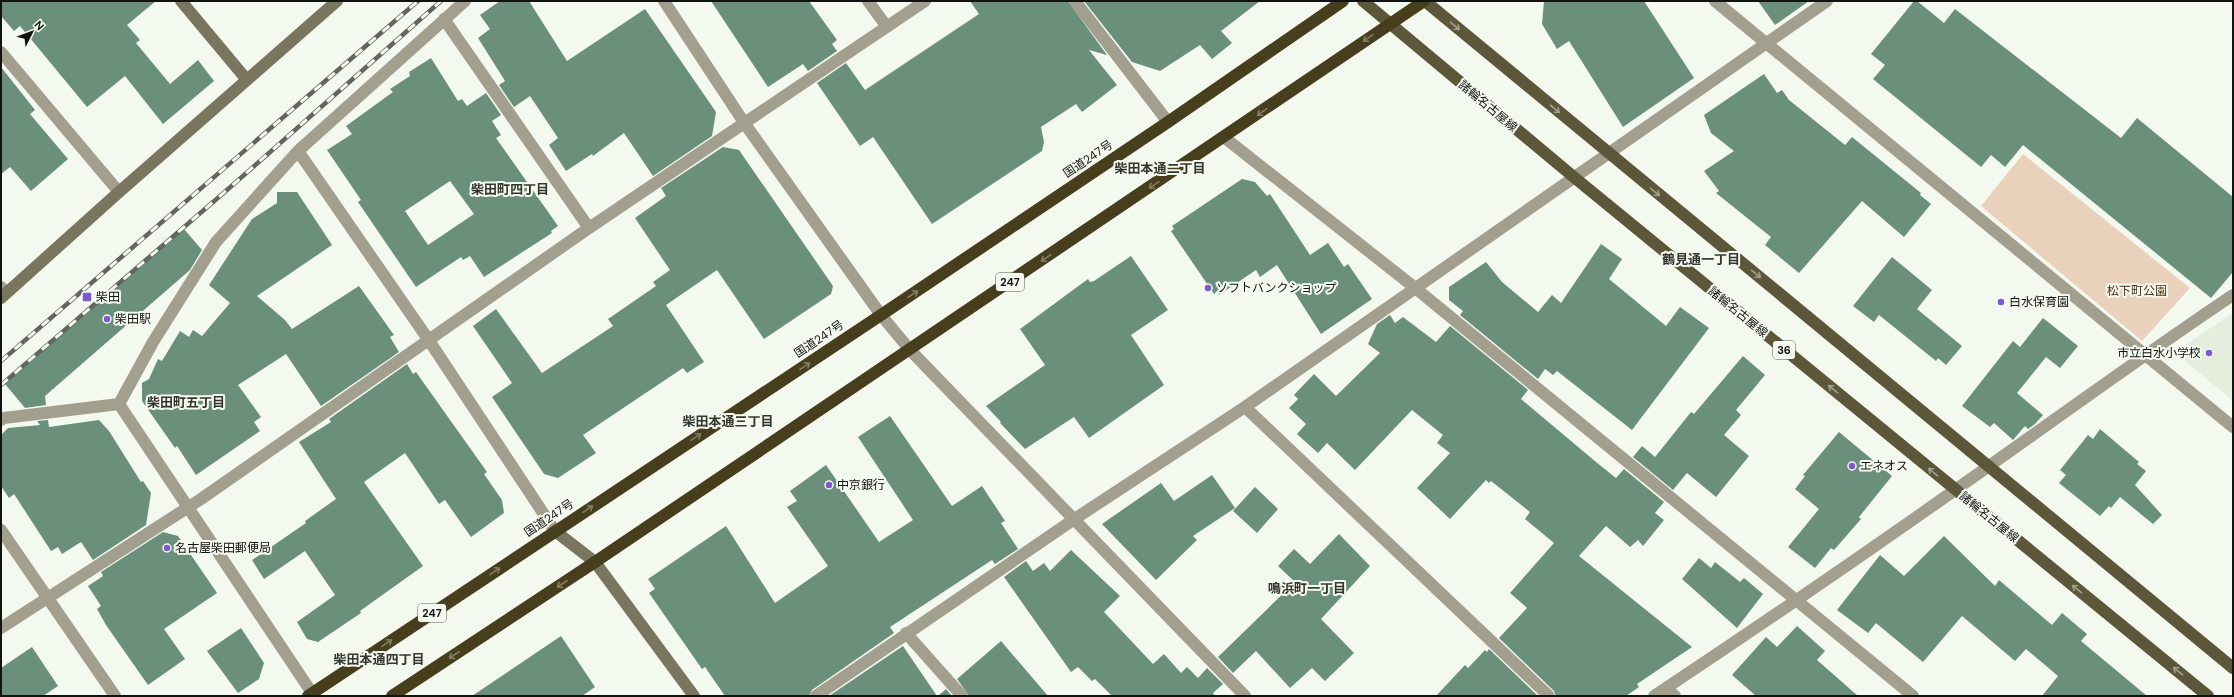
<svg xmlns="http://www.w3.org/2000/svg" width="2234" height="697" font-family="'DM Sans','Noto Sans JP',sans-serif">
<style>
.built{fill:#e5eddd}
.green{fill:#e9d1bc}
.building{fill:#6a907c;fill-rule:evenodd}
.lines{fill:none;stroke-linecap:round;stroke-linejoin:round}
.street{stroke:#a29f8f;stroke-width:12}
.secondary{stroke:#7a755d;stroke-width:12}
.primary{stroke:#5d573a;stroke-width:12}
.highway{stroke:#463e1c;stroke-width:12}
.rail-casing{stroke:#626560;stroke-width:4.5}
.rail{stroke:#f4f9f0;stroke-width:3;stroke-dasharray:9;stroke-linecap:butt}
.oneway{stroke:#a1a08c}
.oneway2{stroke:#837f66}
.poi-dot{fill:#7b59d3;stroke:#f4f9f0;stroke-width:1.5}
.labels{text-anchor:middle;stroke-width:4;stroke-linejoin:round;paint-order:stroke}
.shield{fill:#f4f9f0;stroke:#555853;stroke-width:1}
.shield-label{font-size:11px;font-weight:bold;fill:#111310}
.street-label{font-size:12px;fill:#111310;stroke:#f4f9f0}
.poi-label{font-size:12px;fill:#111310;stroke:#f4f9f0;text-anchor:start}
.park-label{font-size:12px;fill:#4c2d0b;stroke:#f4f9f0}
.neighbourhood-label{font-size:13px;font-weight:bold;fill:#343730;stroke:#f4f9f0}
</style>
<rect width="100%" height="100%" fill="#f4f9f0"/>
<path class="built" d="M 2233,313 L 2233,401 L 2185,361 L 2185,345 Z"/>
<path class="green" d="M 2023,154 L 2190,288 L 2142,341 L 1981,206 Z"/>
<path class="building" d="M 1,1 L 156,1 L 127,25 L 140,40 L 136,43 L 170,84 L 198,60 L 214,81 L 163,124 L 125,76 L 87,107 L 20,26 L 14,31 L 1,16 Z
M 500,1 L 529,1 L 567,61 L 645,9 L 716,112 L 712,136 L 653,176 L 624,133 L 593,156 L 592,154 L 566,171 L 549,145 L 558,138 L 530,96 L 514,107 L 499,85 L 505,81 L 478,38 L 490,29 L 480,15 Z
M 711,1 L 809,1 L 837,40 L 832,44 L 837,51 L 808,71 L 803,64 L 768,87 Z
M 970,1 L 1068,1 L 1107,55 L 1089,50 L 1117,85 L 1082,112 L 1076,104 L 1041,127 L 1044,142 L 1042,151 L 1039,153 L 932,224 L 873,137 L 860,146 L 817,83 L 846,63 L 865,90 L 979,14 Z
M 1084,1 L 1260,1 L 1221,31 L 1232,43 L 1212,59 L 1200,45 L 1160,71 L 1132,62 Z
M 1544,1 L 1644,1 L 1694,78 L 1623,127 L 1569,41 L 1557,49 L 1542,24 Z
M 1758,1 L 1809,1 L 1775,25 Z
M 1914,1 L 1917,1 L 1944,23 L 1955,9 L 2121,138 L 2137,118 L 2233,197 L 2233,272 L 2211,298 L 2023,145 L 2005,167 L 1991,155 L 1981,167 L 1873,79 L 1885,65 L 1871,54 Z
M 431,58 L 458,101 L 462,99 L 467,106 L 486,93 L 501,115 L 492,121 L 501,135 L 496,138 L 558,226 L 551,231 L 552,233 L 484,277 L 470,256 L 463,260 L 461,257 L 416,287 L 358,202 L 361,200 L 327,150 L 352,134 L 346,126 L 393,92 L 390,89 L 410,76 L 409,72 ZM 450,181 L 474,214 L 428,245 L 405,211 Z
M 1,67 L 35,110 L 30,114 L 68,159 L 31,191 L 10,167 L 1,174 Z
M 1764,74 L 1777,93 L 1782,90 L 1789,100 L 1845,145 L 1852,137 L 1921,193 L 1920,195 L 1931,204 L 1904,237 L 1862,201 L 1799,273 L 1765,245 L 1771,237 L 1716,193 L 1719,191 L 1704,171 L 1734,151 L 1711,133 L 1704,115 Z
M 723,147 L 739,150 L 833,286 L 831,294 L 764,339 L 717,270 L 666,305 L 704,362 L 687,373 L 683,368 L 583,435 L 596,453 L 558,478 L 544,474 L 492,397 L 512,383 L 473,326 L 496,309 L 542,373 L 613,326 L 608,319 L 656,286 L 653,282 L 670,270 L 635,218 L 666,196 L 661,188 Z
M 1242,179 L 1255,182 L 1267,196 L 1270,194 L 1310,255 L 1328,243 L 1344,267 L 1348,264 L 1372,299 L 1321,334 L 1277,265 L 1260,277 L 1256,270 L 1219,295 L 1217,291 L 1214,294 L 1171,231 L 1174,229 L 1172,226 Z
M 277,192 L 297,192 L 332,245 L 257,296 L 285,320 L 292,329 L 359,286 L 394,335 L 390,337 L 399,352 L 321,406 L 286,354 L 238,385 L 261,417 L 254,422 L 260,431 L 196,475 L 177,446 L 175,448 L 142,401 L 142,383 L 149,379 L 158,359 L 162,361 L 180,331 L 189,337 L 193,330 L 202,336 L 230,303 L 209,285 L 252,219 L 277,203 Z
M 184,229 L 202,250 L 190,270 L 45,396 L 46,405 L 25,408 L 5,384 Z
M 1601,244 L 1622,259 L 1609,279 L 1666,326 L 1680,307 L 1709,328 L 1632,430 L 1557,371 L 1553,375 L 1545,369 L 1538,379 L 1460,315 L 1463,311 L 1449,300 L 1449,287 L 1486,262 L 1502,282 L 1538,312 L 1552,295 L 1561,303 Z
M 1131,256 L 1168,310 L 1131,335 L 1164,385 L 1089,438 L 1074,417 L 1025,449 L 1000,423 L 1001,422 L 986,406 L 1045,365 L 1020,329 L 1088,279 L 1090,282 L 1094,281 Z
M 1892,257 L 1932,290 L 1917,309 L 1962,346 L 1946,365 L 1938,358 L 1936,361 L 1879,315 L 1874,322 L 1853,306 Z
M 1390,315 L 1395,323 L 1403,317 L 1436,342 L 1450,326 L 1528,390 L 1521,399 L 1596,462 L 1616,478 L 1624,469 L 1664,502 L 1655,513 L 1664,520 L 1643,546 L 1638,540 L 1630,547 L 1606,526 L 1579,556 L 1692,647 L 1637,684 L 1639,687 L 1626,696 L 1556,696 L 1554,691 L 1499,638 L 1527,608 L 1510,593 L 1554,543 L 1525,519 L 1530,512 L 1491,481 L 1489,483 L 1486,480 L 1450,519 L 1417,488 L 1450,453 L 1437,443 L 1443,435 L 1412,410 L 1355,470 L 1327,443 L 1318,453 L 1297,434 L 1306,424 L 1289,408 L 1298,399 L 1294,395 L 1314,374 L 1336,396 L 1380,353 L 1368,344 L 1377,324 Z
M 2043,318 L 2078,346 L 2060,368 L 2046,357 L 2017,393 L 2043,415 L 2035,424 L 2028,429 L 2025,426 L 2013,440 L 1994,423 L 1990,427 L 1962,406 L 2013,341 L 2020,347 Z
M 1743,356 L 1765,375 L 1736,410 L 1741,415 L 1724,435 L 1749,456 L 1716,497 L 1687,473 L 1673,490 L 1633,457 L 1642,446 L 1655,457 L 1691,412 L 1694,414 Z
M 407,364 L 413,374 L 416,372 L 487,472 L 484,474 L 502,500 L 504,513 L 471,537 L 445,500 L 439,504 L 405,453 L 364,482 L 423,566 L 360,611 L 361,613 L 318,642 L 307,639 L 297,622 L 335,595 L 305,551 L 264,579 L 252,560 L 306,523 L 305,521 L 336,499 L 299,442 L 331,422 L 329,419 Z
M 890,416 L 952,506 L 982,486 L 1005,521 L 1001,523 L 1018,549 L 995,564 L 992,560 L 890,627 L 894,633 L 812,690 L 809,696 L 725,696 L 705,667 L 702,669 L 649,593 L 655,589 L 648,579 L 726,526 L 775,603 L 828,566 L 787,507 L 797,501 L 790,491 L 826,465 L 879,542 L 913,520 L 858,437 Z
M 48,420 L 49,427 L 99,420 L 109,431 L 141,482 L 143,481 L 151,493 L 146,525 L 93,560 L 81,542 L 62,554 L 58,547 L 51,551 L 14,494 L 9,498 L 1,486 L 1,435 L 8,428 L 40,425 L 37,421 Z
M 2100,429 L 2139,462 L 2137,464 L 2146,471 L 2135,485 L 2162,515 L 2153,524 L 2120,497 L 2111,508 L 2109,506 L 2100,516 L 2059,483 L 2066,475 L 2060,470 L 2088,435 L 2093,439 Z
M 1839,432 L 1892,476 L 1859,517 L 1861,519 L 1834,550 L 1831,548 L 1815,568 L 1788,547 L 1819,509 L 1795,489 L 1805,476 L 1803,475 Z
M 1212,475 L 1235,508 L 1193,536 L 1197,540 L 1156,580 L 1102,524 L 1161,483 L 1174,501 Z
M 1255,487 L 1278,509 L 1257,533 L 1233,511 Z
M 163,532 L 178,536 L 217,593 L 164,629 L 185,659 L 148,685 L 106,625 L 97,609 L 101,606 L 88,586 L 103,576 L 101,572 Z
M 1339,534 L 1370,566 L 1321,619 L 1354,653 L 1325,681 L 1312,668 L 1290,688 L 1256,651 L 1233,673 L 1218,657 L 1295,582 L 1278,566 L 1294,549 L 1310,564 Z
M 1944,536 L 1995,586 L 1999,580 L 2052,625 L 2062,613 L 2087,634 L 2081,641 L 2147,696 L 2042,696 L 2058,676 L 2026,649 L 2015,661 L 1962,616 L 1923,662 L 1876,623 L 1868,633 L 1837,610 L 1880,555 L 1904,576 Z
M 1071,550 L 1120,596 L 1104,612 L 1153,664 L 1164,654 L 1181,673 L 1187,667 L 1198,678 L 1207,668 L 1223,684 L 1213,693 L 1215,696 L 1112,696 L 1095,679 L 1092,681 L 1078,667 L 1071,672 L 1004,577 L 1026,561 L 1033,571 L 1044,563 L 1050,571 Z
M 1699,558 L 1711,568 L 1715,562 L 1740,582 L 1744,578 L 1763,594 L 1737,628 L 1682,579 Z
M 1797,626 L 1825,651 L 1817,660 L 1858,696 L 1756,696 L 1732,675 L 1766,637 L 1777,647 Z
M 241,628 L 264,663 L 259,679 L 238,693 L 207,651 Z
M 561,636 L 595,687 L 582,696 L 472,696 Z
M 1001,641 L 1048,696 L 969,696 L 957,679 Z
M 903,646 L 937,696 L 829,696 Z
M 32,647 L 58,686 L 43,696 L 1,696 L 1,668 Z
M 1489,649 L 1538,696 L 1436,696 L 1465,665 L 1468,668 L 1485,650 L 1487,652 Z
M 946,689 L 952,696 L 938,696 Z"/>
<g class="lines">
<path class="street" d="M 664,1 L 745,124 L 881,315 L 910,350 L 1245,696
M 868,1 L 887,27
M 1075,1 L 1168,122
M 1715,1 L 2233,427
M 444,19 L 589,228
M 1,52 L 119,192
M 1225,138 L 1414,287 L 1913,696
M 298,151 L 428,339 L 555,531
M 1,287 L 6,293
M 119,404 L 153,342 L 216,242 L 298,151 L 465,1
M 119,404 L 312,693
M 1245,407 L 1549,696
M 1,420 L 4,418 L 119,404
M 1,530 L 115,696
M 1,628 L 201,499 L 589,228 L 925,1
M 906,633 L 962,696
M 1666,688 L 1675,696
M 816,696 L 1073,520 L 1245,407 L 1827,1
M 1654,696 C 1755,629 1856,560 1955,490 C 2048,425 2139,358 2233,295"/>
<path class="secondary" d="M 181,1 L 247,80
M 1,298 L 119,192 L 337,1
M 555,531 L 595,562 L 694,696"/>
<path class="primary" d="M 1363,1 L 1575,178 L 2208,696
M 1425,1 L 2233,668"/>
<path class="highway" d="M 308,696 L 881,315 L 1168,122 L 1343,1
M 392,696 L 595,562 L 1424,1"/>
<defs>
<path id="rail" d="M 1,361 L 418,1
M 1,385 L 227,190 L 441,1"/>
</defs>
<use href="#rail" class="rail-casing"/>
<use href="#rail" class="rail"/>
</g>
<defs><path id="oneway-shaft" d="M-6 0H5M1.5-3L5.5 0L1.5 3" fill="none" stroke-width="1.6" stroke-linecap="round" stroke-linejoin="round"/></defs>
<g class="oneway">
<use href="#oneway-shaft" transform="translate(1455 26) rotate(40)"/>
<use href="#oneway-shaft" transform="translate(1555 109) rotate(40)"/>
<use href="#oneway-shaft" transform="translate(1655 192) rotate(39)"/>
<use href="#oneway-shaft" transform="translate(1756 274) rotate(39)"/>
<use href="#oneway-shaft" transform="translate(1833 389) rotate(-141)"/>
<use href="#oneway-shaft" transform="translate(1933 472) rotate(-141)"/>
<use href="#oneway-shaft" transform="translate(2077 589) rotate(-141)"/>
<use href="#oneway-shaft" transform="translate(2178 671) rotate(-141)"/>
</g>
<g class="oneway2">
<use href="#oneway-shaft" transform="translate(1368 38) rotate(145)"/>
<use href="#oneway-shaft" transform="translate(1262 112) rotate(145)"/>
<use href="#oneway-shaft" transform="translate(1154 185) rotate(146)"/>
<use href="#oneway-shaft" transform="translate(1046 258) rotate(146)"/>
<use href="#oneway-shaft" transform="translate(913 294) rotate(-34)"/>
<use href="#oneway-shaft" transform="translate(805 366) rotate(-34)"/>
<use href="#oneway-shaft" transform="translate(696 437) rotate(-34)"/>
<use href="#oneway-shaft" transform="translate(588 509) rotate(-34)"/>
<use href="#oneway-shaft" transform="translate(495 571) rotate(-34)"/>
<use href="#oneway-shaft" transform="translate(562 584) rotate(147)"/>
<use href="#oneway-shaft" transform="translate(387 643) rotate(-34)"/>
<use href="#oneway-shaft" transform="translate(454 655) rotate(147)"/>
</g>
<g class="poi-dot">
<circle cx="1208" cy="288" r="4"/>
<rect x="82" y="292" width="10" height="10" rx="2"/>
<circle cx="2001" cy="302" r="4"/>
<circle cx="107" cy="319" r="4"/>
<circle cx="2209" cy="353" r="4"/>
<circle cx="1852" cy="466" r="4"/>
<circle cx="829" cy="485" r="4"/>
<circle cx="167" cy="548" r="4"/>
</g>
<g class="labels">
<g class="shield">
<rect x="996" y="273" width="28" height="18" rx="3"/>
<rect x="1773" y="341" width="22" height="18" rx="3"/>
<rect x="418" y="604" width="28" height="18" rx="3"/>
</g>
<g class="shield-label">
<text x="1010" y="286">247</text>
<text x="1784" y="354">36</text>
<text x="432" y="617">247</text>
</g>
<g class="street-label">
<text transform="translate(1488 106) rotate(40)" y="4">諸輪名古屋線</text>
<text transform="translate(1088 159) rotate(-34)" y="4">国道247号</text>
<text transform="translate(1738 312) rotate(39)" y="4">諸輪名古屋線</text>
<text transform="translate(819 339) rotate(-34)" y="4">国道247号</text>
<text transform="translate(1989 517) rotate(39)" y="4">諸輪名古屋線</text>
<text transform="translate(549 518) rotate(-34)" y="4">国道247号</text>
</g>
<g class="poi-label">
<text x="1216" y="292">ソフトバンクショップ</text>
<text x="96" y="301">柴田</text>
<text x="2009" y="306">白水保育園</text>
<text x="115" y="323">柴田駅</text>
<text x="2201" y="357" text-anchor="end">市立白水小学校</text>
<text x="1860" y="470">エネオス</text>
<text x="837" y="489">中京銀行</text>
<text x="175" y="552">名古屋柴田郵便局</text>
</g>
<g class="park-label">
<text x="2137" y="295">松下町公園</text>
</g>
<g class="neighbourhood-label">
<text x="1160" y="173">柴田本通二丁目</text>
<text x="510" y="194">柴田町四丁目</text>
<text x="1701" y="264">鶴見通一丁目</text>
<text x="186" y="407">柴田町五丁目</text>
<text x="728" y="426">柴田本通三丁目</text>
<text x="1307" y="593">鳴浜町一丁目</text>
<text x="379" y="664">柴田本通四丁目</text>
</g>
</g>
<rect width="2234" height="697" fill="none" stroke="#111310" stroke-width="4"/>
<g transform="translate(32 32) rotate(48)" stroke="#f4f9f0" stroke-width="3" paint-order="stroke">
<path d="M0-3L7 15L0 10L-7 15Z" fill="#111310"/>
<text y="-6" font-size="11" font-weight="bold" text-anchor="middle" fill="#111310">N</text>
</g>
</svg>
